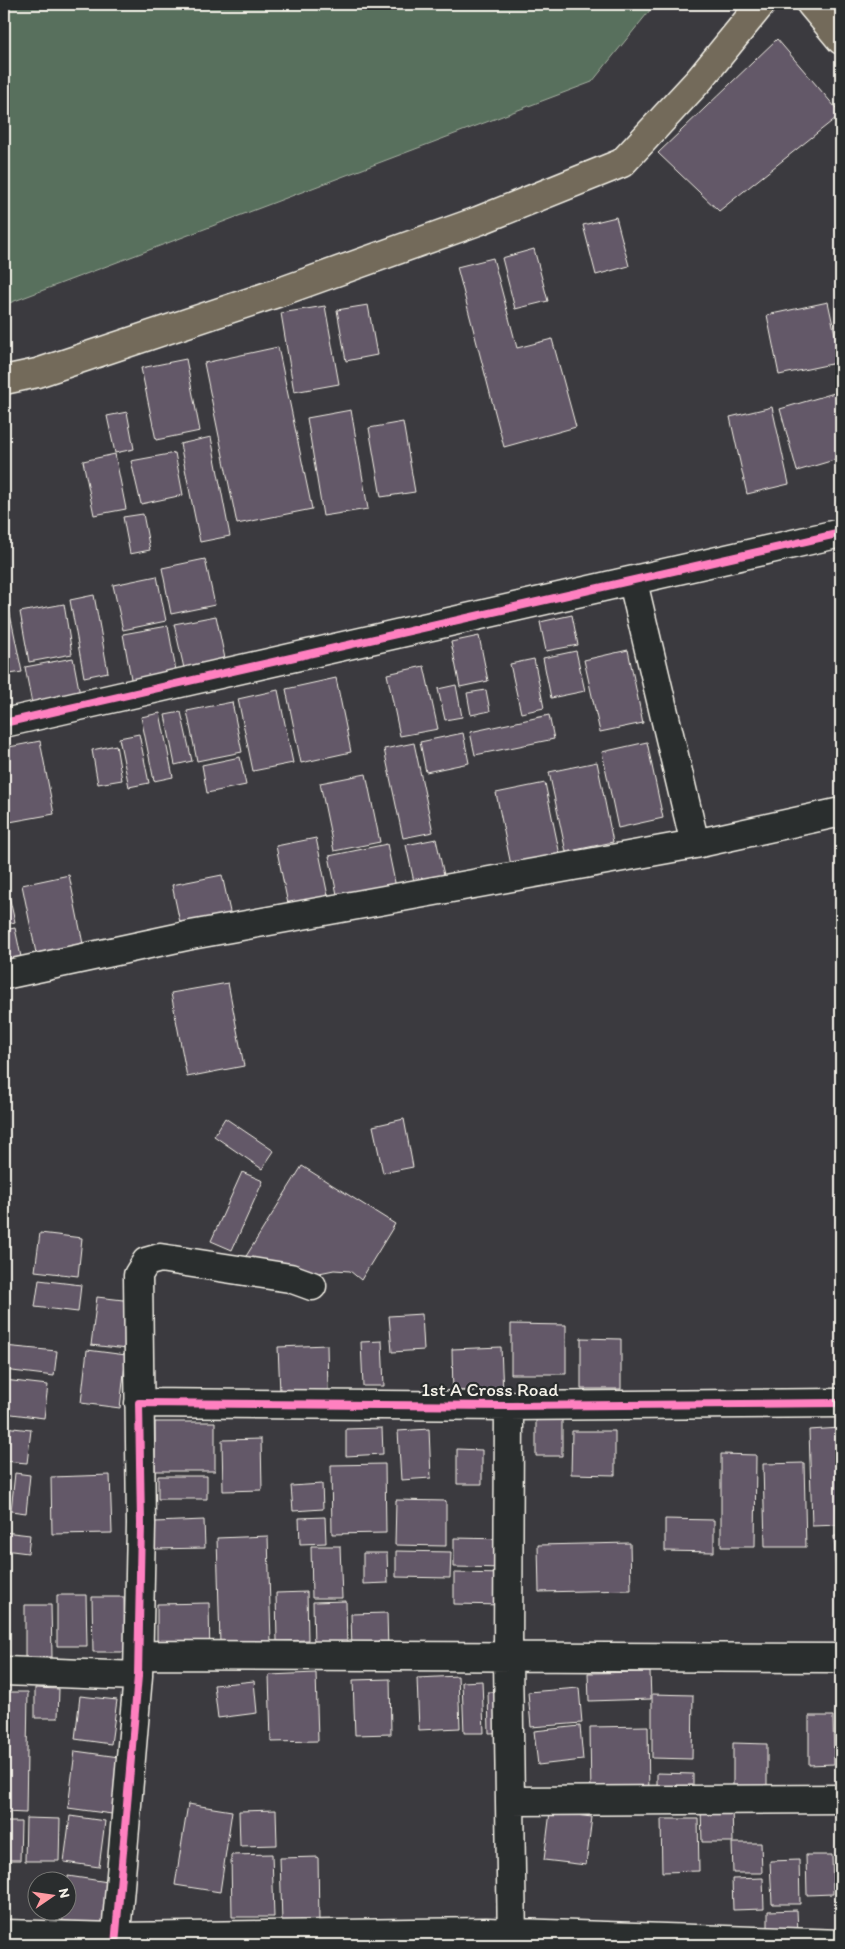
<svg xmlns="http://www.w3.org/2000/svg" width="845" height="1949" font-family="Itim,sans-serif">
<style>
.green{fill:#59705d;stroke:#a6b0a2}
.building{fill:#645867;stroke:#f4f1e8}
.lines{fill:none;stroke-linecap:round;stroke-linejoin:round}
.minor-casing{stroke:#f4f1e8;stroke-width:31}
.major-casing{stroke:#f4f1e8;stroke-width:31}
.minor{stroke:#2a2d2e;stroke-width:28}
.major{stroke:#736b5a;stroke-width:28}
.cycleway-casing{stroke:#2a2d2e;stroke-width:11}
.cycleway{stroke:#ff80c0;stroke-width:8}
.labels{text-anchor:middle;stroke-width:4.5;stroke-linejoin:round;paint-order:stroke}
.street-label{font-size:19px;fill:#f4f1e8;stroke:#2a2d2e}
</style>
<rect width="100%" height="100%" fill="#3b3a3f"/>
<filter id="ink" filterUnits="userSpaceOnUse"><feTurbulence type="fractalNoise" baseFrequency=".02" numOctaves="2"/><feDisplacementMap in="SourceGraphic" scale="10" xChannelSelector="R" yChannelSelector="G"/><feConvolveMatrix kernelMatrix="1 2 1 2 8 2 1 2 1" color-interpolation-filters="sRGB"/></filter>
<g filter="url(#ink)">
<path class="green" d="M 4,4 L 655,4 L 592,82 L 4,305 Z"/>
<path class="building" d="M 777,39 L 841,114 L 719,211 L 658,153 Z
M 616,217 L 629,266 L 596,275 L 583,225 Z
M 534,249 L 548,301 L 515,309 L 502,258 Z
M 493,258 L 517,348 L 552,339 L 576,427 L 504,447 L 457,267 Z
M 828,302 L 841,362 L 779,375 L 767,315 Z
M 368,305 L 377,355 L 346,361 L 337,310 Z
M 325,306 L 339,384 L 294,392 L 281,313 Z
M 278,347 L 312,509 L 237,524 L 204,363 Z
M 186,359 L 200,431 L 156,440 L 141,368 Z
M 841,391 L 841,458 L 797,471 L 780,409 Z
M 772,407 L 789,484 L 747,494 L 730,417 Z
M 351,410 L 368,509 L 323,516 L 307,418 Z
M 127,412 L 134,449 L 115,453 L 107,416 Z
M 403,422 L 415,492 L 381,497 L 369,428 Z
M 211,437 L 230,536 L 200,542 L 180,444 Z
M 175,453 L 183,495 L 141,504 L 131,461 Z
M 115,454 L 126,509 L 94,515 L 83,461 Z
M 143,514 L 150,550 L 130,554 L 123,517 Z
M 205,559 L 215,605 L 171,614 L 162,568 Z
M 157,576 L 166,621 L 123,630 L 113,585 Z
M 94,595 L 108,672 L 84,677 L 70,600 Z
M 64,604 L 72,654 L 29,662 L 20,612 Z
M 9,609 L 22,672 L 4,675 L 4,610 Z
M 572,615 L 578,645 L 546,651 L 540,622 Z
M 216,616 L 227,668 L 186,677 L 174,624 Z
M 168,626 L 178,682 L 133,690 L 123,634 Z
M 479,636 L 488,681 L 460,687 L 451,642 Z
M 628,650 L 643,723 L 600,732 L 584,660 Z
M 576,651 L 585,691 L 551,698 L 543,658 Z
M 73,658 L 81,700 L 33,709 L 25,667 Z
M 534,659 L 544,708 L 521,713 L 510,664 Z
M 424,666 L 438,729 L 400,736 L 387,674 Z
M 336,678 L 351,752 L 301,763 L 286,689 Z
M 456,685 L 462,717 L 445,720 L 438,689 Z
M 278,690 L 293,763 L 253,771 L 238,699 Z
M 486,690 L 490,711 L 471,715 L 467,693 Z
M 232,702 L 242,752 L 197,761 L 187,711 Z
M 181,712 L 192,761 L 175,765 L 165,715 Z
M 160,713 L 173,777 L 154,781 L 141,717 Z
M 549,715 L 554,739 L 475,755 L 470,732 Z
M 463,733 L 469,763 L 426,772 L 420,742 Z
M 139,734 L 149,783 L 129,787 L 119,738 Z
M 40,741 L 54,814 L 4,823 L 4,748 Z
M 647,742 L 663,818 L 618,828 L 602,752 Z
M 414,743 L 433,832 L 403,838 L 384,749 Z
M 116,745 L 122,780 L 98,784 L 92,750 Z
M 240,757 L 246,785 L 207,793 L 202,765 Z
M 597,762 L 613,842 L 566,852 L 549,772 Z
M 366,774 L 380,842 L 334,851 L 320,783 Z
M 545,783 L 561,860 L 512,870 L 496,793 Z
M 316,838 L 328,896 L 288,904 L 276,846 Z
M 436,839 L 446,884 L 416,891 L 406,845 Z
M 387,844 L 397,892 L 339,904 L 329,856 Z
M 69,875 L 83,944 L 36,953 L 22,885 Z
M 222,875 L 235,935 L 185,946 L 172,885 Z
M 7,887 L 15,922 L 4,925 L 4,888 Z
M 15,928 L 26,981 L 4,983 L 4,930 Z
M 228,983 L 244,1066 L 187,1077 L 171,993 Z
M 225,1118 L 274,1151 L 262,1169 L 214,1136 Z
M 404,1119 L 413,1167 L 383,1173 L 373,1126 Z
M 302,1166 L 395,1224 L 361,1280 L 350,1271 L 334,1270 L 270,1283 L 240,1266 Z
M 242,1172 L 263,1181 L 232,1250 L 211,1241 Z
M 40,1233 L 82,1238 L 78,1276 L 35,1271 Z
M 39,1280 L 81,1285 L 78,1312 L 35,1307 Z
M 97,1297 L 132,1301 L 127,1349 L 91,1345 Z
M 422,1314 L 424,1350 L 392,1352 L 389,1316 Z
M 511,1324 L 566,1325 L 566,1374 L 511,1374 Z
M 581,1338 L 621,1339 L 621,1389 L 581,1389 Z
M 382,1341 L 384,1386 L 363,1386 L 361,1342 Z
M 327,1345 L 328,1391 L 280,1392 L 278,1347 Z
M 4,1346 L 57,1351 L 54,1376 L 4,1370 Z
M 501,1347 L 503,1394 L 453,1396 L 452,1349 Z
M 87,1350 L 126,1355 L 120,1408 L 81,1403 Z
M 4,1380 L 48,1385 L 44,1418 L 4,1413 Z
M 536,1419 L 562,1420 L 562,1456 L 536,1456 Z
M 155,1422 L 215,1422 L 215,1471 L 155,1471 Z
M 4,1427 L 31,1430 L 27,1463 L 4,1461 Z
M 382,1428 L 383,1454 L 346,1456 L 346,1429 Z
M 841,1428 L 841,1525 L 812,1526 L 809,1430 Z
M 429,1429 L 431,1478 L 401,1480 L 398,1431 Z
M 572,1431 L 615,1431 L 615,1475 L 571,1474 Z
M 261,1439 L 262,1490 L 223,1491 L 222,1440 Z
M 457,1449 L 482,1450 L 482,1484 L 457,1484 Z
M 721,1454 L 756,1455 L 755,1547 L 721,1547 Z
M 804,1463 L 806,1547 L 765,1547 L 763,1464 Z
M 385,1464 L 386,1533 L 332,1534 L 331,1465 Z
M 15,1473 L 30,1475 L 26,1513 L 11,1511 Z
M 110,1475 L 112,1533 L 52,1534 L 51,1477 Z
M 158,1476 L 207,1476 L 207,1499 L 158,1499 Z
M 322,1484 L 323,1509 L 293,1511 L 291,1486 Z
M 396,1500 L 446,1501 L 446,1546 L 395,1545 Z
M 325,1517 L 326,1543 L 300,1544 L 299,1518 Z
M 665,1519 L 714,1520 L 714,1552 L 665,1551 Z
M 204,1520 L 205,1548 L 155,1549 L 155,1522 Z
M 4,1532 L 30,1535 L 28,1553 L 4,1550 Z
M 268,1536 L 271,1643 L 220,1644 L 217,1538 Z
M 834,1536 L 841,1536 L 841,1599 L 837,1599 Z
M 454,1538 L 507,1539 L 507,1568 L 454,1567 Z
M 630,1543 L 631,1590 L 539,1592 L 538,1545 Z
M 311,1546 L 340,1546 L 342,1598 L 312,1598 Z
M 396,1551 L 451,1552 L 450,1578 L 396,1577 Z
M 363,1553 L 387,1553 L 388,1583 L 363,1584 Z
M 454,1573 L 505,1574 L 504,1605 L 454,1604 Z
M 307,1592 L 308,1640 L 277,1641 L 276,1593 Z
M 57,1595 L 86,1595 L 87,1646 L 57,1646 Z
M 92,1597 L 124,1597 L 125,1652 L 93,1652 Z
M 346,1601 L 347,1648 L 314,1649 L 313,1602 Z
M 209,1603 L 210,1662 L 157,1663 L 157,1604 Z
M 25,1605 L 51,1605 L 52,1657 L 25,1657 Z
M 839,1608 L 841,1608 L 841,1660 Z
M 387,1613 L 388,1650 L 352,1650 L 351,1614 Z
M 650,1672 L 651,1699 L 589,1701 L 588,1673 Z
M 316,1673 L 318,1741 L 271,1742 L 269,1675 Z
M 458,1676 L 460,1728 L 419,1730 L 417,1678 Z
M 390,1679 L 391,1734 L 355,1735 L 353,1680 Z
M 254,1681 L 257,1713 L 218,1718 L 214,1685 Z
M 482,1681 L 484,1733 L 464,1733 L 462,1682 Z
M 35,1688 L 59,1689 L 58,1718 L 35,1718 Z
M 579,1688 L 582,1723 L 531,1727 L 528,1692 Z
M 518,1691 L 519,1732 L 489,1733 L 488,1692 Z
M 4,1692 L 28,1692 L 26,1813 L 4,1812 Z
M 652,1694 L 693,1695 L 692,1759 L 652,1758 Z
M 80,1696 L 117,1700 L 111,1744 L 75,1739 Z
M 809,1716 L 833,1716 L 834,1764 L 809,1765 Z
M 580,1726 L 583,1760 L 538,1765 L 534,1731 Z
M 648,1726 L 649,1797 L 591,1798 L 590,1727 Z
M 733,1743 L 767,1744 L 767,1792 L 733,1792 Z
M 838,1747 L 841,1747 L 841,1773 L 839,1773 Z
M 75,1751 L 119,1757 L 112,1814 L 68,1808 Z
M 657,1773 L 693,1774 L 693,1798 L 657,1797 Z
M 188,1804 L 232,1811 L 220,1892 L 175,1885 Z
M 701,1808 L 732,1808 L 733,1842 L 702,1842 Z
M 276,1810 L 277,1845 L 240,1846 L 239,1811 Z
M 550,1812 L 592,1817 L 586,1865 L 544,1860 Z
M 70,1816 L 105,1821 L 99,1867 L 64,1862 Z
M 26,1818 L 60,1819 L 59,1861 L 25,1861 Z
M 661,1819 L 698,1819 L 699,1871 L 662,1872 Z
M 4,1822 L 21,1822 L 20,1860 L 4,1860 Z
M 732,1843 L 761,1843 L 762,1873 L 733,1873 Z
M 272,1854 L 274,1917 L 232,1917 L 231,1855 Z
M 806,1855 L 832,1855 L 833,1894 L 807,1895 Z
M 318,1857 L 319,1921 L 282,1922 L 280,1858 Z
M 799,1860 L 800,1904 L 772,1904 L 770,1861 Z
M 68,1876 L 108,1882 L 103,1926 L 62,1920 L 63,1912 L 68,1912 Z
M 763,1878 L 764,1909 L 733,1910 L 732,1879 Z
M 797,1910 L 798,1933 L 768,1934 L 768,1911 Z"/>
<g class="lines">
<defs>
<path id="minor" d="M 633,582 L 695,844
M 4,723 L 841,533
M 4,975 L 191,935 L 695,844 L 841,812
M 139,1403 L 509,1406 L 841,1403
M 509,1406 L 508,1658 L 512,1945
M 139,1655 L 841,1658
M 4,1671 L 138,1676
M 510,1801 L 841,1799
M 4,1934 L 116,1937 L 486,1932 L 841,1944
M 115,1945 L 138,1676 L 141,1524 L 138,1275 L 146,1262 L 160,1258 L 290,1278 L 312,1286"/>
<path id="major" d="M 811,4 L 841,40
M 4,380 L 37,373 L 277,293 L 478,221 L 622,163 L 700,79 L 761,4"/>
</defs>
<use href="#minor" class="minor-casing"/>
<use href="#major" class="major-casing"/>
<use href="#minor" class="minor"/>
<use href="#major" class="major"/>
<defs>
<path id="cycleway" d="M 4,723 L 841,533
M 115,1945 L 138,1676 L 141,1524 L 139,1403 L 509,1406 L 841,1403"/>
</defs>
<use href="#cycleway" class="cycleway-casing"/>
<use href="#cycleway" class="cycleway"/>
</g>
</g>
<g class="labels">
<g class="street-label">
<text x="490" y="1396">1st A Cross Road</text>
</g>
</g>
<rect width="845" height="1949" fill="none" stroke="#2a2d2e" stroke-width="20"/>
<rect x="10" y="10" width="825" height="1929" fill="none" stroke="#f4f1e8" stroke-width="2" filter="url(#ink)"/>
<g transform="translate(52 1896) rotate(77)"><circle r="24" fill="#2a2d2e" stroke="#7b7b78"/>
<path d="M0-4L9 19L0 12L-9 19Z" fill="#ff9aa2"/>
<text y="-8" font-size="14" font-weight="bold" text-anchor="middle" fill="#f4f1e8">N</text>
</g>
</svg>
